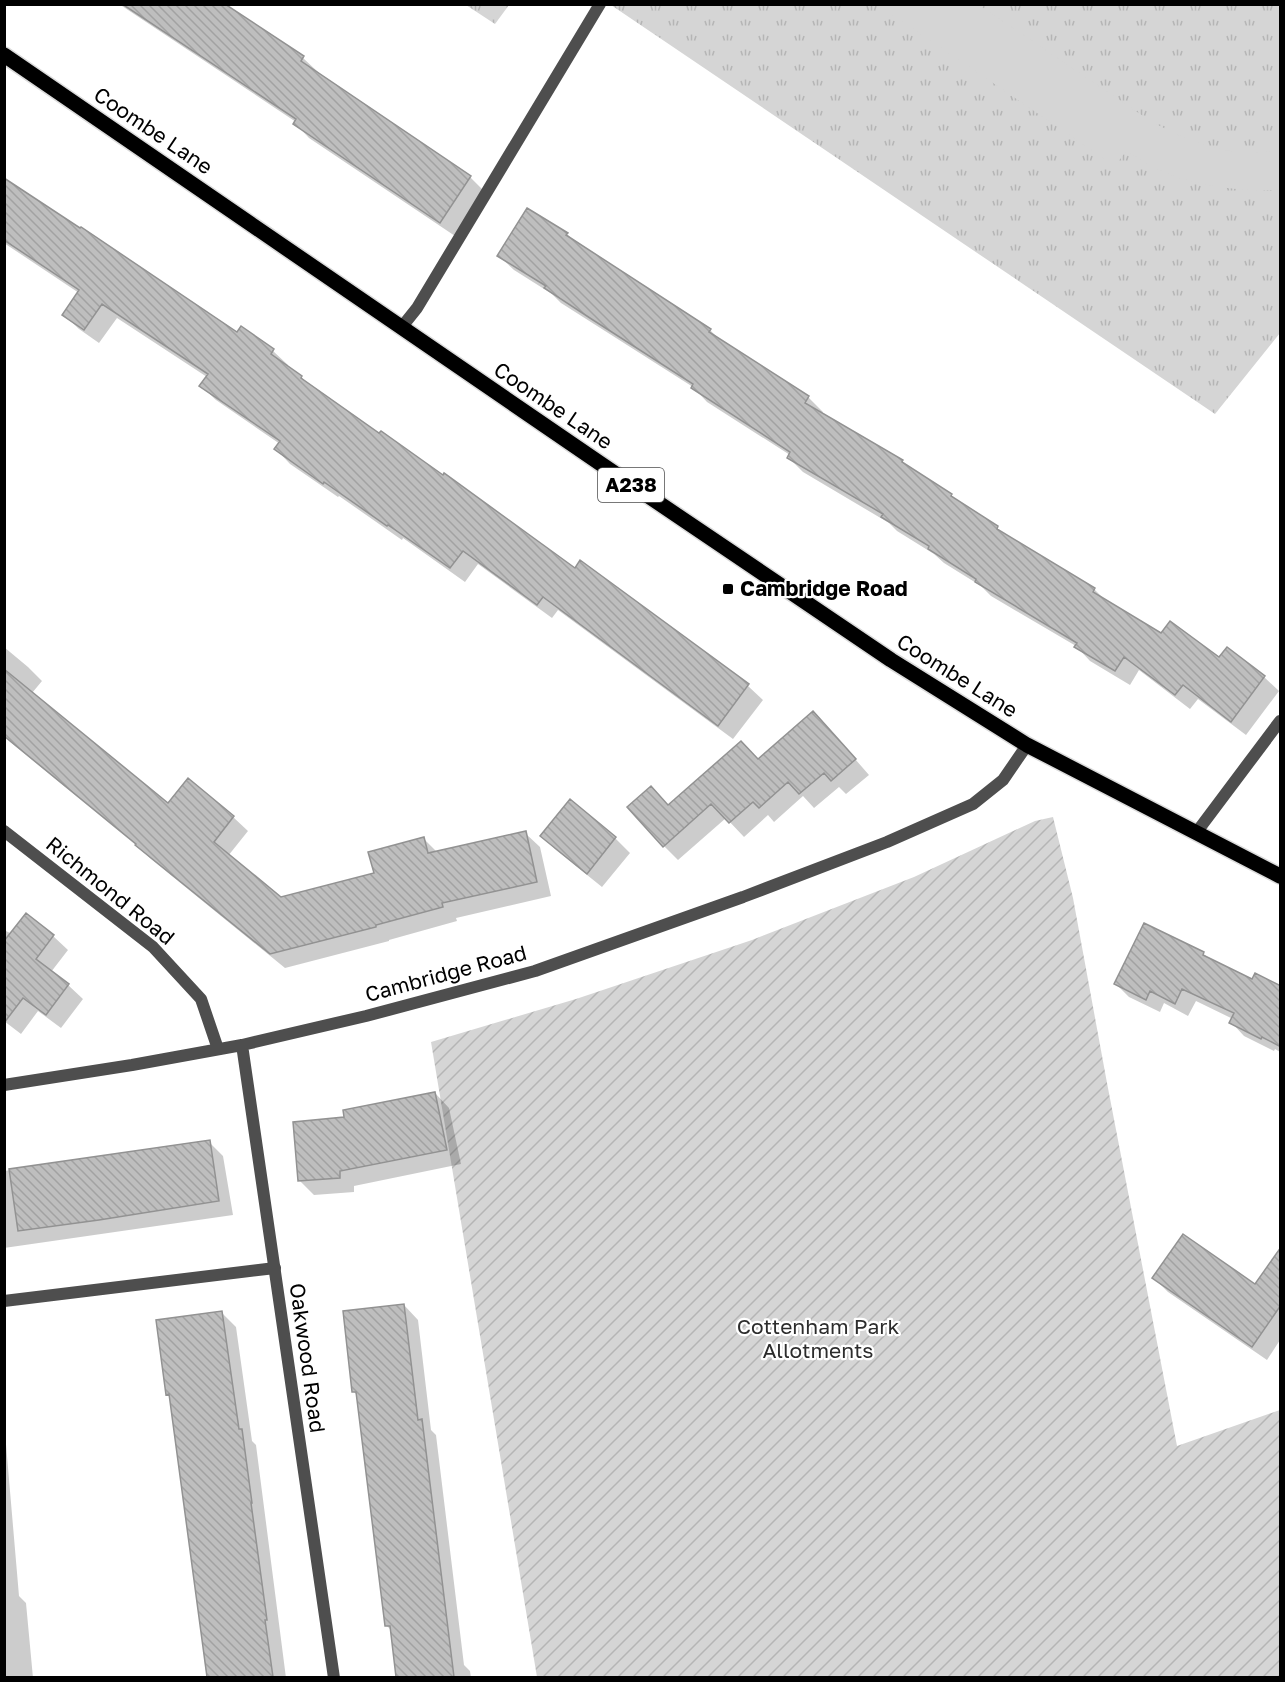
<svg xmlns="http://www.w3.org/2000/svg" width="1285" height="1682" font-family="'Golos Text',sans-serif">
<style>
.grass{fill:url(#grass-tufts)}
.garden{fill:url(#garden-furrows)}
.pitch{fill:#d5d5d5}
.shadow{fill:#0003}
.building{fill:url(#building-back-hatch);stroke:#929292;stroke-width:1.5}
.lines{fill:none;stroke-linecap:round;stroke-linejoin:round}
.primary-casing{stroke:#dbdbdb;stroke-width:18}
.lane{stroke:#4e4e4e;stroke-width:12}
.street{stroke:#4e4e4e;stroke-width:12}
.primary{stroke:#000;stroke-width:15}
.poi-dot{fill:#000;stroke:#fff;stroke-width:2}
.labels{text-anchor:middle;stroke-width:4.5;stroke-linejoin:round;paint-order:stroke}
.shield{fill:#fff;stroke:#4c4c4c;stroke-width:1.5}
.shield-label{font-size:20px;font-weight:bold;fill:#000}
.street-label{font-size:21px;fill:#000;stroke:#fff}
.poi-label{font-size:21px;font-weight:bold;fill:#000;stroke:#fff;text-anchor:start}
.park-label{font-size:21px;fill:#2c2c2c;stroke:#fff}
</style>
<defs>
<pattern id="grass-tufts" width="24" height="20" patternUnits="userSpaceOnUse" patternTransform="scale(1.5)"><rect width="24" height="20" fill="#d5d5d5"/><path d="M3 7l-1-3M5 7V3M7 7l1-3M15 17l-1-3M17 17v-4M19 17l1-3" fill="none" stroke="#b5b5b5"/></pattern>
<pattern id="garden-furrows" width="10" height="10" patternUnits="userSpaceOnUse" patternTransform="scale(1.5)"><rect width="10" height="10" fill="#d5d5d5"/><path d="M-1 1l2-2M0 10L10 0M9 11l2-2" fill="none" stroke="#b5b5b5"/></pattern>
<pattern id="building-back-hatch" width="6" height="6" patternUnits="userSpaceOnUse" patternTransform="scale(1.5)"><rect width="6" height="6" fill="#bebebe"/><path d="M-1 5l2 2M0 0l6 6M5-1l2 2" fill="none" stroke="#a2a2a2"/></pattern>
</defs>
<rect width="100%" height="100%" fill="#fff"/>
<path class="grass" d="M 466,5 L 509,4 L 509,5 L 495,24 Z
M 611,5 L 1280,5 L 1280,333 L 1215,414 Z"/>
<path class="garden" d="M 1053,817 L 1073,898 L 1107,1083 L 1177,1446 L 1280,1410 L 1280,1677 L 537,1677 L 431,1042 L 576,999 L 752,940 L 914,877 L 1035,821 Z"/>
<path class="pitch" d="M 878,5 L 979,5 L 1149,120 C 1190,143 1232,159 1280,150 L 1280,189 C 1252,194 1193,185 1166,173 C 1152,167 1139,158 1126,151 L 1115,166 Z"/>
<path class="shadow" d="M 119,4 L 224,4 L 303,58 L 318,72 L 317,73 L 470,177 L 485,192 L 455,236 L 309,138 L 295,123 L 296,122 Z
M 4,179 L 238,334 L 241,328 L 273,351 L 288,365 L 286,367 L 301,377 L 312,387 L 575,570 L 581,562 L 748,686 L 763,700 L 733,739 L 558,610 L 552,618 L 478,564 L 465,582 L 403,538 L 402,540 L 339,496 L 338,497 L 290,464 L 276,449 L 280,444 L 216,400 L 201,386 L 207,377 L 117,318 L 99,343 L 79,329 L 64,315 L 79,293 L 4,243 Z
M 567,234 L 576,243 L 710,330 L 723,343 L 809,398 L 823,412 L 821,414 L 902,462 L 909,468 L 951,495 L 959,503 L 997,528 L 1005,535 L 1094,589 L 1109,604 L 1162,635 L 1220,659 L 1227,649 L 1264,677 L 1279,691 L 1246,735 L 1198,699 L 1190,709 L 1139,670 L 1130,685 L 1090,661 L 1076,646 L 991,596 L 981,586 L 944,563 L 934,554 L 897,531 L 889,523 L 803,472 L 789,458 L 790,455 L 707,402 L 693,387 L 561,303 L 552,294 L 514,270 L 499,256 Z
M 4,647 L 28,667 L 42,681 L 32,693 L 169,805 L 188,781 L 233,817 L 248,831 L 228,856 L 281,899 L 376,874 L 423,838 L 437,852 L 525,833 L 540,847 L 551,896 L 456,918 L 457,921 L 389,940 L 389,941 L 285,968 L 151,859 L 137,846 L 4,737 Z
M 828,728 L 869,775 L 846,794 L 839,787 L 814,808 L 803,796 L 774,822 L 768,815 L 744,837 L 726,818 L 678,860 L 664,846 L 651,788 L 669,806 Z
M 570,801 L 615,838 L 630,853 L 602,887 L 556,850 L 542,836 Z
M 4,930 L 12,934 L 53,936 L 68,950 L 51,972 L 68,985 L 83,999 L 61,1028 L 38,1011 L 21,1034 L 4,1021 Z
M 1203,953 L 1210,960 L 1253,981 L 1280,988 L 1280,1052 L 1275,1049 L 1274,1051 L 1244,1036 L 1231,1022 L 1233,1019 L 1196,1001 L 1188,1016 L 1164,1003 L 1160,1012 L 1129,997 L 1116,984 Z
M 435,1093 L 449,1108 L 461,1164 L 354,1186 L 354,1192 L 314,1195 L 299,1180 L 346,1119 Z
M 209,1142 L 223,1156 L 233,1215 L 4,1248 L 4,1171 Z
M 1280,1277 L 1280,1340 L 1267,1360 L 1168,1292 L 1154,1278 L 1255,1286 Z
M 404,1305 L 418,1320 L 431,1430 L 436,1435 L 464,1665 L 470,1671 L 471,1678 L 398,1678 L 392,1631 L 386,1625 L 358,1396 L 354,1392 Z
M 222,1313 L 236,1327 L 252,1441 L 256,1445 L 286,1678 L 207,1678 L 204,1658 L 206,1658 L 171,1398 L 167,1394 Z
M 4,1421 L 19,1596 L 26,1603 L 33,1678 L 4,1678 Z"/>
<path class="building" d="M 122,4 L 225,4 L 304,56 L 301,61 L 471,176 L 440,223 L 293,124 L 296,119 Z
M 4,178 L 80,228 L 81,227 L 237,332 L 241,326 L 274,349 L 271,354 L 302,376 L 301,378 L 379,433 L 381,431 L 443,475 L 444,473 L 575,568 L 580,560 L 749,684 L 718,726 L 543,597 L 537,605 L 463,551 L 450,568 L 388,525 L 387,526 L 324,482 L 323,484 L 274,449 L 280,441 L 199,386 L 208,374 L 102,304 L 84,330 L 62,315 L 79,290 L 4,240 Z
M 527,208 L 568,233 L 566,235 L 711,329 L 709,332 L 809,396 L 805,403 L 903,460 L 902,462 L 952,494 L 951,496 L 998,526 L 997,529 L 1095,588 L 1093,592 L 1161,633 L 1170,621 L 1219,657 L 1227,647 L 1265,676 L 1231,722 L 1183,685 L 1175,695 L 1124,657 L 1115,671 L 1074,647 L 1077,643 L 975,582 L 976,579 L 928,549 L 929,546 L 881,517 L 883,514 L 787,458 L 790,452 L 691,388 L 693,384 L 593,320 L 544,288 L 546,286 L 497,256 Z
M 4,669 L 168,803 L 188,778 L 234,816 L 214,842 L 281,897 L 374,873 L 368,852 L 424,837 L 428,853 L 526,831 L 537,882 L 442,903 L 443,907 L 376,925 L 376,927 L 270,954 L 135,845 L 136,844 L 4,736 Z
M 813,711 L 856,759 L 831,781 L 824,773 L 799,794 L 788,782 L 759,808 L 753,802 L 729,823 L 711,804 L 663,847 L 627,807 L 651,786 L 668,805 L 741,741 L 758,759 Z
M 570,799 L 616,837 L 587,874 L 540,836 Z
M 26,913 L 54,935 L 36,959 L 69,984 L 46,1015 L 23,998 L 4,1023 L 4,941 Z
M 1144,923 L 1204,952 L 1203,955 L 1252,979 L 1255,973 L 1281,986 L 1281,1047 L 1262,1037 L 1261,1039 L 1229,1023 L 1234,1013 L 1182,989 L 1175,1004 L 1150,991 L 1146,1000 L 1114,984 Z
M 435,1092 L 447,1150 L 340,1171 L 340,1178 L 298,1181 L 293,1122 L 344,1117 L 343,1110 Z
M 210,1140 L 219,1201 L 99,1220 L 18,1231 L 9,1169 Z
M 1183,1234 L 1255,1284 L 1281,1247 L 1281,1305 L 1252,1347 L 1152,1278 Z
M 404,1304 L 418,1420 L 422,1419 L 454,1677 L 396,1677 L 390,1626 L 385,1626 L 356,1392 L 352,1392 L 343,1311 Z
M 222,1311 L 239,1429 L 242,1429 L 252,1503 L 251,1503 L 267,1620 L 265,1620 L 273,1677 L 207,1677 L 169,1394 L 166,1395 L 156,1320 Z"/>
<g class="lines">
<defs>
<path id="primary" d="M 4,55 L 601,464 L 891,660 L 1027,745 L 1280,876"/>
</defs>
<use href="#primary" class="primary-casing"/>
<path class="lane" d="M 401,328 L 417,308 L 600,4
M 4,1301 L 275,1268"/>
<path class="street" d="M 4,831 L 153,947 L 201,999 L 218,1049
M 1196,833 L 1280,721
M 242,1045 L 334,1678
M 4,1085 L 132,1065 L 242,1045 L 366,1016 L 535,971 L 743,897 L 887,842 L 973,804 L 1003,780 L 1027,745"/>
<use href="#primary" class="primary"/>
</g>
<rect class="poi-dot" x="722" y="583" width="12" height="12" rx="3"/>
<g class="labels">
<rect class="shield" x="598" y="468" width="66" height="34" rx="4.5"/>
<g class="shield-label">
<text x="631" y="492">A238</text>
</g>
<g class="street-label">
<text transform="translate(153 131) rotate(34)" y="7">Coombe Lane</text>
<text transform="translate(553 406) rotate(34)" y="7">Coombe Lane</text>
<text transform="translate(957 676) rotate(32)" y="7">Coombe Lane</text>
<text transform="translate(110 891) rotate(39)" y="7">Richmond Road</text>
<text transform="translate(446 974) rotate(-15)" y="7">Cambridge Road</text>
<text transform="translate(307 1358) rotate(82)" y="7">Oakwood Road</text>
</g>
<g class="poi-label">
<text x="740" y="596">Cambridge Road</text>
</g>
<g class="park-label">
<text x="818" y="1334">Cottenham Park<tspan x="818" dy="24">Allotments</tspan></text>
</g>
</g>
<rect width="1285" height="1682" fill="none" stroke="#000000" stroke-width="12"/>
</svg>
